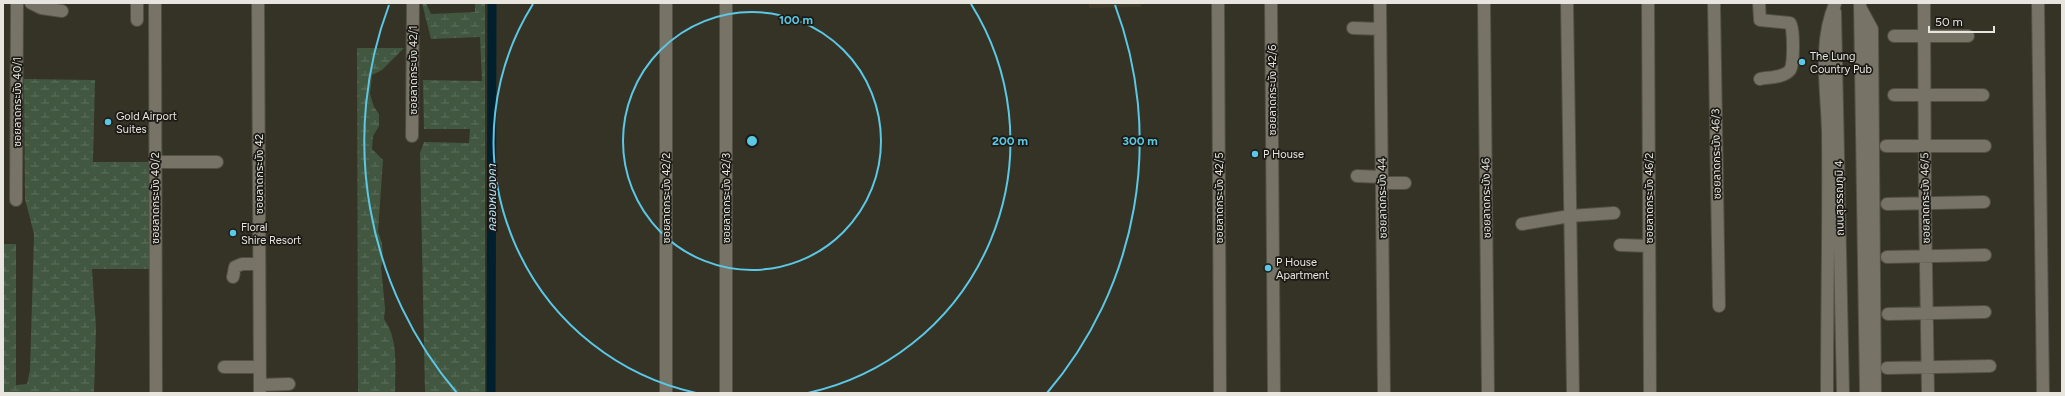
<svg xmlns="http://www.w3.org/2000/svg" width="2065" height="396" font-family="Figtree,'Noto Sans Thai',sans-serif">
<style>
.built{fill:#413b29}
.wetland{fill:url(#wetland-marsh)}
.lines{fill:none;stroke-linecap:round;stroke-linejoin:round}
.canal{stroke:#00202e;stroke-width:9}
.minor-casing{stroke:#524f45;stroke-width:14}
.minor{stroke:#777366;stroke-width:12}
.ring{fill:none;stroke:#5bc8e6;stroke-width:2}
.poi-dot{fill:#5bc8e6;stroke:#1b1a15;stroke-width:1.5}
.labels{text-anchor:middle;stroke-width:3.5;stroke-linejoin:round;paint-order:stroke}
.poi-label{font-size:11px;fill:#e7e5de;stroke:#1b1a15;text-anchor:start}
.street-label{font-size:11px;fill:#e7e5de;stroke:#1b1a15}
.water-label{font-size:12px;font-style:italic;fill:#bbe5fb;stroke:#1b1a15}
.centre{fill:#5bc8e6;stroke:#1b1a15;stroke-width:2}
.ring-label{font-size:12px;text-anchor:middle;font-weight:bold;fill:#5bc8e6;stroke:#1b1a15;stroke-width:3.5;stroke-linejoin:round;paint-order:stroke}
</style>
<defs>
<pattern id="wetland-marsh" width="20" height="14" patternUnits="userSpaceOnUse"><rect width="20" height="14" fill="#425740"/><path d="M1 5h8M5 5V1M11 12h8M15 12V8" fill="none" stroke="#5d6f5b"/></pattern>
</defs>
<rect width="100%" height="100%" fill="#353226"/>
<path class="built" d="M 1089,3 L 1141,3 L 1141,7 L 1089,8 Z"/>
<path class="wetland" d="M 422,3 L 426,3 L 431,14 L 475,12 L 475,3 L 485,3 L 485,393 L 425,393 L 420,153 L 424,142 L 469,143 L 470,129 L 424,129 L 423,80 L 482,81 L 480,37 L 431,39 Z
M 357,48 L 404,48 L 382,70 L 372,75 L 370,94 L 374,107 L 379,114 L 379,126 L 373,136 L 372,149 L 383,160 L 378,232 L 382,243 L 383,259 L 381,267 L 385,308 L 384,319 C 399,340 395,368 395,393 L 358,393 Z
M 24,79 L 95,80 L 93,162 L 153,162 L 154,269 L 92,269 L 96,328 L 94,393 L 3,393 L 3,244 L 16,244 L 16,385 L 27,384 L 30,370 L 34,234 L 25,199 Z"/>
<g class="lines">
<path class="canal" d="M 491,393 L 492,3"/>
<defs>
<path id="minor" d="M 31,3 L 41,8 L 62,11
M 137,3 L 137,20
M 155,3 L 156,393
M 258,3 L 260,393
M 726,3 L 726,393
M 1218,3 L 1220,393
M 1271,3 L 1274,393
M 1380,3 L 1384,393
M 1484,3 L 1488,393
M 1567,3 L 1573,393
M 1648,3 L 1650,393
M 1714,3 L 1719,306
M 1759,3 L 1760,20 L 1790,23 C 1794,27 1794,64 1790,70 C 1784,78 1768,77 1760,79
M 1860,3 L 1866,393
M 1924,3 L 1925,203 L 1928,393
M 2038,3 L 2043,393
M 1860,7 L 1872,29 L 1875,393
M 1835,12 L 1843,393
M 1353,28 L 1380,29
M 1894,36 L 1968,36
M 1894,95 L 1983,95
M 412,136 L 413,3
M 1886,146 L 1985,146
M 155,162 L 217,162
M 1357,176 L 1382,177
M 1382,183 L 1405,183
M 16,200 L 17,3
M 1887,204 L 1984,202
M 1522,224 L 1570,216 L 1614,213
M 1620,245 L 1649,246
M 1887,257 L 1985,255
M 233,277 L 235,267 L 242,264 L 259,264
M 1888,314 L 1985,312
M 224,367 L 259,367
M 1887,368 L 1990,366
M 260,385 L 289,384
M 666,393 L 666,3
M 1827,393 C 1827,306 1829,219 1828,132 C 1827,89 1818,44 1835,4"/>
</defs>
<use href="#minor" class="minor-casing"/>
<use href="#minor" class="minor"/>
</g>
<g class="ring">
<circle cx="752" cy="141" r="129"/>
<path d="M696 393A258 258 0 0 1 533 4M971 4A258 258 0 0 1 808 393"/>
<path d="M457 393A388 388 0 0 1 389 5M1115 5A388 388 0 0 1 1047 393"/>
</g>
<g class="poi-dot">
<circle cx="1802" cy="62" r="4"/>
<circle cx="108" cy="122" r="4"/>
<circle cx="1255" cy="154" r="4"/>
<circle cx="233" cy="233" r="4"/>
<circle cx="1268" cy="268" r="4"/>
</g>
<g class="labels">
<g class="poi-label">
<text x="1810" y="60">The Lung<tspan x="1810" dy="13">Country Pub</tspan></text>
<text x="116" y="120">Gold Airport<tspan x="116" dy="13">Suites</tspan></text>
<text x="1263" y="158">P House</text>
<text x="241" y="231">Floral<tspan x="241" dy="13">Shire Resort</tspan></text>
<text x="1276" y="266">P House<tspan x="1276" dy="13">Apartment</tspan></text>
</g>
<g class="street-label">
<text transform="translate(413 70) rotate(-90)" y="4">ซอยลาดกระบัง 42/1</text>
<text transform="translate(1272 90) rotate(-90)" y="4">ซอยลาดกระบัง 42/6</text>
<text transform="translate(17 102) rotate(-90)" y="4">ซอยลาดกระบัง 40/1</text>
<text transform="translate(1716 154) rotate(-91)" y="4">ซอยลาดกระบัง 46/3</text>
<text transform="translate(259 174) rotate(-90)" y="4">ซอยลาดกระบัง 42</text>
<text transform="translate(155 198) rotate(-90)" y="4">ซอยลาดกระบัง 40/2</text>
<text transform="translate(666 198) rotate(-90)" y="4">ซอยลาดกระบัง 42/2</text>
<text transform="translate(726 198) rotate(-90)" y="4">ซอยลาดกระบัง 42/3</text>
<text transform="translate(1219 198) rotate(-90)" y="4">ซอยลาดกระบัง 42/5</text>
<text transform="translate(1382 198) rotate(-91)" y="4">ซอยลาดกระบัง 44</text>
<text transform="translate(1486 198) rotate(-91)" y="4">ซอยลาดกระบัง 46</text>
<text transform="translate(1649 198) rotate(-90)" y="4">ซอยลาดกระบัง 46/2</text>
<text transform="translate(1839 198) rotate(-91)" y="4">ถนนสุวรรณภูมิ 4</text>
<text transform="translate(1925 198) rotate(-91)" y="4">ซอยลาดกระบัง 46/5</text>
</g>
<g class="water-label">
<text transform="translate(492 198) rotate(-90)" y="4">คลองหนองคา</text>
</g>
</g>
<circle cx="752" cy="141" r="6" class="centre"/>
<g class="ring-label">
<text x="796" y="24">100 m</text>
<text x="1010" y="145">200 m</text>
<text x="1140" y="145">300 m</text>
</g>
<rect width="2065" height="396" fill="none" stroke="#e7e5de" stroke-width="8"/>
<path d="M1929 26v6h65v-6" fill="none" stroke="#e7e5de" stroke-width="2"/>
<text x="1935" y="26" font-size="12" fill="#e7e5de" stroke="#1b1a15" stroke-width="3" paint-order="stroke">50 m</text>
</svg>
